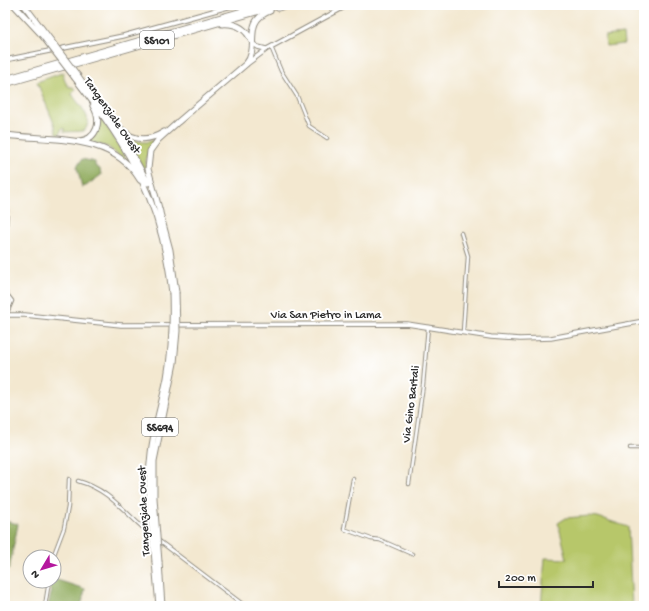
<svg xmlns="http://www.w3.org/2000/svg" width="649" height="611" font-family="'Gochi Hand',sans-serif">
<style>
.green{fill:#b7c76a;stroke:#71794a}
.forest{fill:#91ac5e;stroke:#5e6c44}
.lines{fill:none;stroke-linecap:round;stroke-linejoin:round}
.street-casing{stroke:#8f8a7e;stroke-width:4.5}
.secondary-casing{stroke:#8f8a7e;stroke-width:5.5}
.highway-casing{stroke:#8f8a7e;stroke-width:7}
.street{stroke:#fff;stroke-width:2.5}
.secondary{stroke:#fff;stroke-width:3.5}
.highway{stroke:#fff;stroke-width:5}
.highway-bridge-casing{stroke:#8f8a7e;stroke-width:7;stroke-linecap:butt}
.highway-bridge{stroke:#fff;stroke-width:5}
.labels{text-anchor:middle;stroke-width:4;stroke-linejoin:round;paint-order:stroke}
.shield{fill:#fff;stroke:#6b6b6b;stroke-width:1}
.shield-label{font-size:11px;font-weight:bold;fill:#2b2b2b}
.street-label{font-size:12px;fill:#2b2b2b;stroke:#fff}
</style>
<rect width="100%" height="100%" fill="#fff"/>
<filter id="ink" filterUnits="userSpaceOnUse"><feTurbulence type="fractalNoise" baseFrequency=".025" numOctaves="2"/><feDisplacementMap in="SourceGraphic" scale="8" xChannelSelector="R" yChannelSelector="G"/><feConvolveMatrix kernelMatrix="1 2 1 2 8 2 1 2 1" color-interpolation-filters="sRGB"/></filter>
<filter id="wash" filterUnits="userSpaceOnUse"><feTurbulence type="fractalNoise" baseFrequency=".012" numOctaves="4" result="noise"/><feDisplacementMap in="SourceGraphic" scale="16" xChannelSelector="R" yChannelSelector="G"/><feGaussianBlur stdDeviation="0.9" result="paint"/><feColorMatrix in="noise" values="0 0 0 0 0 0 0 0 0 0 0 0 0 0 0 0 0 1.4 0 .05"/><feComposite in="paint" operator="in"/></filter>
<g filter="url(#wash)">
<rect width="100%" height="100%" fill="#f3e8d0"/>
<path class="green" d="M 623,34 L 624,44 L 606,46 L 605,36 Z
M 64,72 C 63,79 65,82 69,87 L 73,87 L 75,89 L 72,94 C 79,106 95,118 84,131 L 64,132 L 65,129 L 62,128 L 59,135 L 56,133 L 55,126 L 37,82 Z
M 99,116 L 112,134 L 129,164 L 108,147 L 87,141 L 91,139 Z
M 124,134 C 133,142 144,144 155,140 L 146,158 L 146,173 Z
M 589,516 L 598,517 L 628,527 L 632,606 L 541,606 L 545,558 L 567,559 L 558,523 L 566,518 Z"/>
<path class="forest" d="M 82,159 L 95,162 L 95,166 L 100,169 L 101,175 L 86,186 L 82,187 L 77,167 Z
M 5,521 L 18,524 L 9,569 L 5,568 Z
M 54,579 L 85,589 L 81,606 L 48,606 L 52,590 L 49,589 L 51,581 L 54,581 Z"/>
</g>
<g filter="url(#ink)">
<g class="lines">
<defs>
<path id="street" d="M 271,47 L 281,71 L 297,96 L 309,126 L 327,138
M 461,233 L 468,256 L 463,332
M 5,239 L 7,210
M 5,292 L 12,301 L 6,315
M 630,448 L 644,448
M 353,479 L 344,529 L 371,539 L 380,540 L 412,554
M 78,481 C 111,490 127,516 153,536
M 409,484 L 423,385 L 428,327
M 158,540 L 245,606
M 53,557 L 64,528 L 68,507 L 69,479
M 45,606 L 49,581"/>
<path id="secondary" d="M 252,43 L 258,47 L 266,49
M 5,60 L 123,36 L 235,5
M 247,64 L 267,49 L 348,5
M 5,315 L 25,315 L 121,325 L 407,324 L 491,337 L 520,339 L 551,338 L 644,321"/>
<path id="highway" d="M 14,5 L 42,35
M 24,5 L 46,34
M 278,8 L 288,5
M 222,24 C 235,23 245,27 251,40
M 78,76 L 124,139 L 148,183
M 75,78 C 131,151 162,200 172,293
M 5,79 L 263,5
M 5,84 L 281,5
M 119,127 C 132,141 148,142 164,132
M 5,135 C 52,141 112,133 140,180
M 78,141 C 98,140 102,121 93,106
M 159,209 L 170,250 L 176,292
M 160,212 L 148,169 L 150,151 L 158,140 L 178,122 L 246,64 C 261,46 241,22 270,11
M 155,562 L 159,606
M 159,562 L 162,606"/>
</defs>
<use href="#street" class="street-casing"/>
<use href="#secondary" class="secondary-casing"/>
<use href="#highway" class="highway-casing"/>
<use href="#street" class="street"/>
<use href="#secondary" class="secondary"/>
<use href="#highway" class="highway"/>
<defs>
<path id="highway-bridge" d="M 46,34 L 78,76
M 42,35 L 75,78
M 155,562 C 152,526 146,489 151,453 C 154,428 162,403 167,378 C 172,350 173,322 172,293
M 159,562 L 154,498 L 154,461 L 174,363 L 177,331 L 176,292"/>
</defs>
<use href="#highway-bridge" class="highway-bridge-casing"/>
<use href="#highway-bridge" class="highway-bridge"/>
</g>
</g>
<g class="labels">
<g class="shield">
<rect x="140" y="31" width="34" height="18" rx="3"/>
<rect x="142" y="418" width="36" height="18" rx="3"/>
</g>
<g class="shield-label">
<text x="157" y="44">SS101</text>
<text x="160" y="431">SS694</text>
</g>
<g class="street-label">
<text transform="translate(113 115) rotate(55)" y="4">Tangenziale Ovest</text>
<text x="326" y="318">Via San Pietro in Lama</text>
<text transform="translate(410 404) rotate(-83)" y="4">Via Gino Bartali</text>
<text transform="translate(143 511) rotate(-93)" y="4">Tangenziale Ovest</text>
</g>
</g>
<rect width="649" height="611" fill="none" stroke="#fff" stroke-width="20"/>
<g transform="translate(42 569) rotate(232)"><circle r="19" fill="#ffffff" stroke="#aaaaaa"/>
<path d="M0-3L7 15L0 10L-7 15Z" fill="#b5179e"/>
<text y="-6" font-size="11" font-weight="bold" text-anchor="middle" fill="#2b2b2b">N</text>
</g>
<path d="M499 581v6h94v-6" fill="none" stroke="#2b2b2b" stroke-width="2"/>
<text x="505" y="581" font-size="12" fill="#2b2b2b" stroke="#ffffff" stroke-width="3" paint-order="stroke">200 m</text>
</svg>
